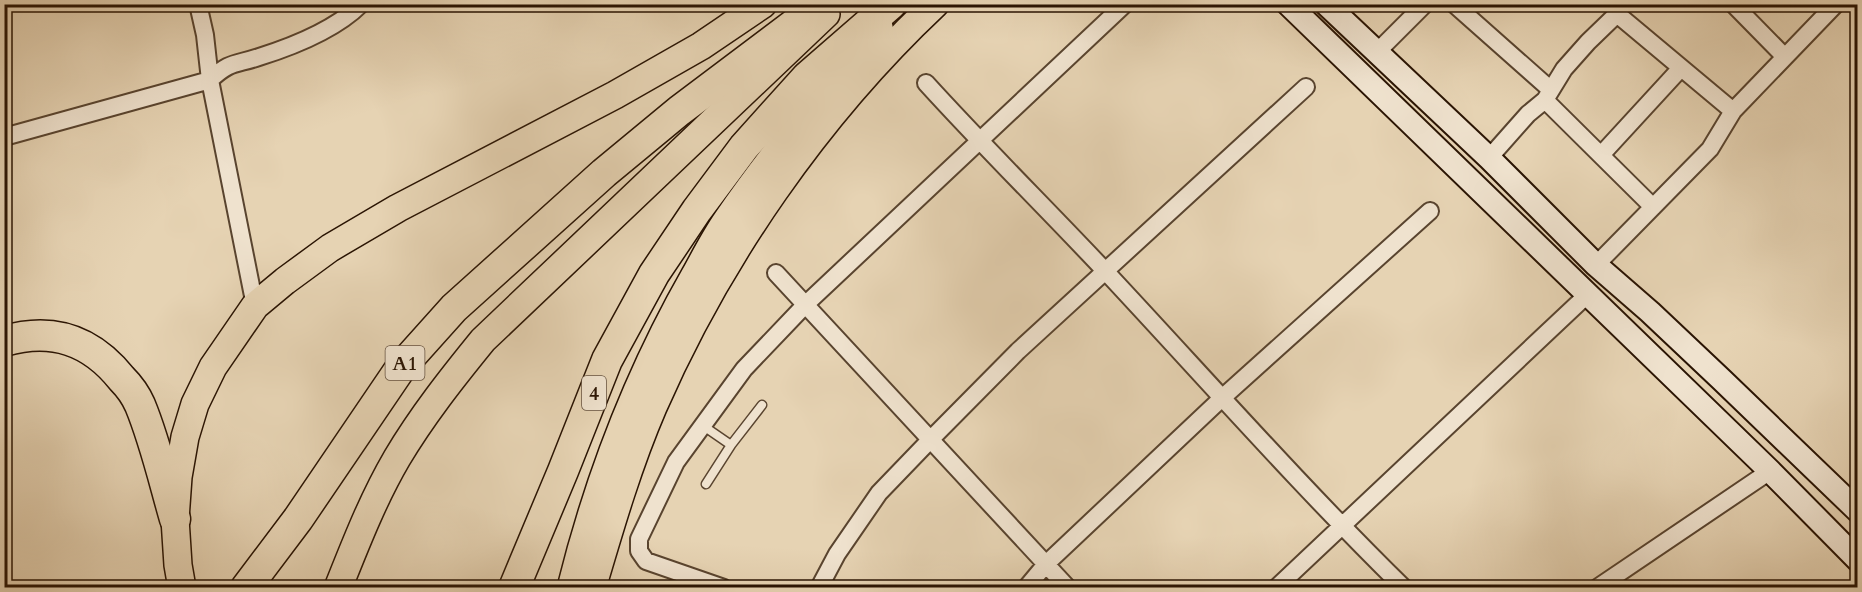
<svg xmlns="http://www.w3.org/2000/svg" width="1862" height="592" font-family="Cardo,serif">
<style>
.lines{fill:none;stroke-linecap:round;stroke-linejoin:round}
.service-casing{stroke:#59442f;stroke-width:11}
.minor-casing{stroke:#59442f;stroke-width:20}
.secondary-casing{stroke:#2a1403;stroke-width:26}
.trunk-casing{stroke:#2a1403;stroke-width:30}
.motorway-casing{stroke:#2a1403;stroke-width:33}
.service{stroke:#efe2ce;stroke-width:8}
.minor{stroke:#efe2ce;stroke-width:16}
.secondary{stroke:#efe2ce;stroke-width:22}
.trunk{stroke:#e6d3b3;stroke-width:27}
.motorway{stroke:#e6d3b3;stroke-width:30}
.labels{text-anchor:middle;stroke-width:5;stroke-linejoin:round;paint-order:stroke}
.shield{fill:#efe2ce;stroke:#655240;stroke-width:1.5}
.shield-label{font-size:20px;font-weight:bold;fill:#2a1403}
</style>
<rect width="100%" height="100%" fill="#e6d3b3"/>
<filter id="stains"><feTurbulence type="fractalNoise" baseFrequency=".00333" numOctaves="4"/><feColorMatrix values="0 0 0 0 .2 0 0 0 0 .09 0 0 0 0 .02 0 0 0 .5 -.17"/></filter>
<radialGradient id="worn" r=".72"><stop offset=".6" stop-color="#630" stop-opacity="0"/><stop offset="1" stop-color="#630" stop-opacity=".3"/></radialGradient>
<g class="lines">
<defs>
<path id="service" d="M 702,425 L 731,445
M 706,484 L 731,445 L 762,405"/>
<path id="minor" d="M 198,4 L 205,35 L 210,80 L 255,306
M 1454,4 L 1551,90
M 1733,4 L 1785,57
M 1617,14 L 1733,111
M 1377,52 L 1425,4
M 926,83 C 985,148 1048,210 1108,274 C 1206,379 1301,487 1404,588
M 1545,100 L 1653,207
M 4,137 L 210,80 C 230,61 235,65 259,57 C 294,46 335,30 361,4
M 1601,155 L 1681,68
M 1489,158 L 1528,114 L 1545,100 L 1564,69 L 1588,42 L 1617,14 L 1622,4
M 1596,265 L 1710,149 L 1733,111 L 1836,4
M 776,273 L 1068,588
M 724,588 L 646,561 L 639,551 L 639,539 L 676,462 L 744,369 L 806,304 L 1125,4
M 819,588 L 837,554 L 879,493 L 931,439 L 1018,351 L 1306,87
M 1026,588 L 1046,564 L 1222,398 L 1430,211
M 1276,588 L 1587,295
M 1597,588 L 1770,471"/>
<path id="secondary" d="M 1288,4 L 1770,471 L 1858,560
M 1326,4 L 1489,158 L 1596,265 L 1650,312 L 1722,380 L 1858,511"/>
<path id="trunk" d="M 182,588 L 178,565 L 175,519 L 178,477 L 185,437 L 195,404 L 213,367 L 255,306 L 285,281 L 330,248 L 398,208 L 615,95 L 701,46 L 763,4
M 338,588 C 356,543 373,499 397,458 C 422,416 452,378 483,340 L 826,14
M 571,588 C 598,479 639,373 695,275 C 705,257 715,237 727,220 C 773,153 826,90 879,27
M 592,588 C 610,527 628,465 653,407 C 718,258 817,115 935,4"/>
<path id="motorway" d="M 4,341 C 52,327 91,340 122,379 C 129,386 136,396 140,405 C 155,441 164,481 175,519
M 246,588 L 298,519 L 402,366 L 454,308 L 604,173 L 679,111 L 821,4
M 514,588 L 563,471 L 607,360 L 654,274 L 697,210 L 744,147 L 807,77 L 891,4"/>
</defs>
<use href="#service" class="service-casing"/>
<use href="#minor" class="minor-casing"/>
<use href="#secondary" class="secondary-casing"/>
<use href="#trunk" class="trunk-casing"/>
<use href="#motorway" class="motorway-casing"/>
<use href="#service" class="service"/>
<use href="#minor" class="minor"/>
<use href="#secondary" class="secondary"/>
<use href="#trunk" class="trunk"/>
<use href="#motorway" class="motorway"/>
</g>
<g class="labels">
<g class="shield">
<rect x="385.5" y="346" width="39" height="34" rx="4.5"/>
<rect x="582" y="376" width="24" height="34" rx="4.5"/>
</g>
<g class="shield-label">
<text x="405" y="370">A1</text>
<text x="594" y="400">4</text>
</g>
</g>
<rect width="1862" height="592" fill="none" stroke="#e6d3b3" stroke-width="24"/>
<rect x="6" y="6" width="1850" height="580" fill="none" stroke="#2a1403" stroke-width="3"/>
<rect x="12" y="12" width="1838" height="568" fill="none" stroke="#2a1403" stroke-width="1.5"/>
<rect width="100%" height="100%" filter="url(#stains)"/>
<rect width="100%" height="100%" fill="url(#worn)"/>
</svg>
